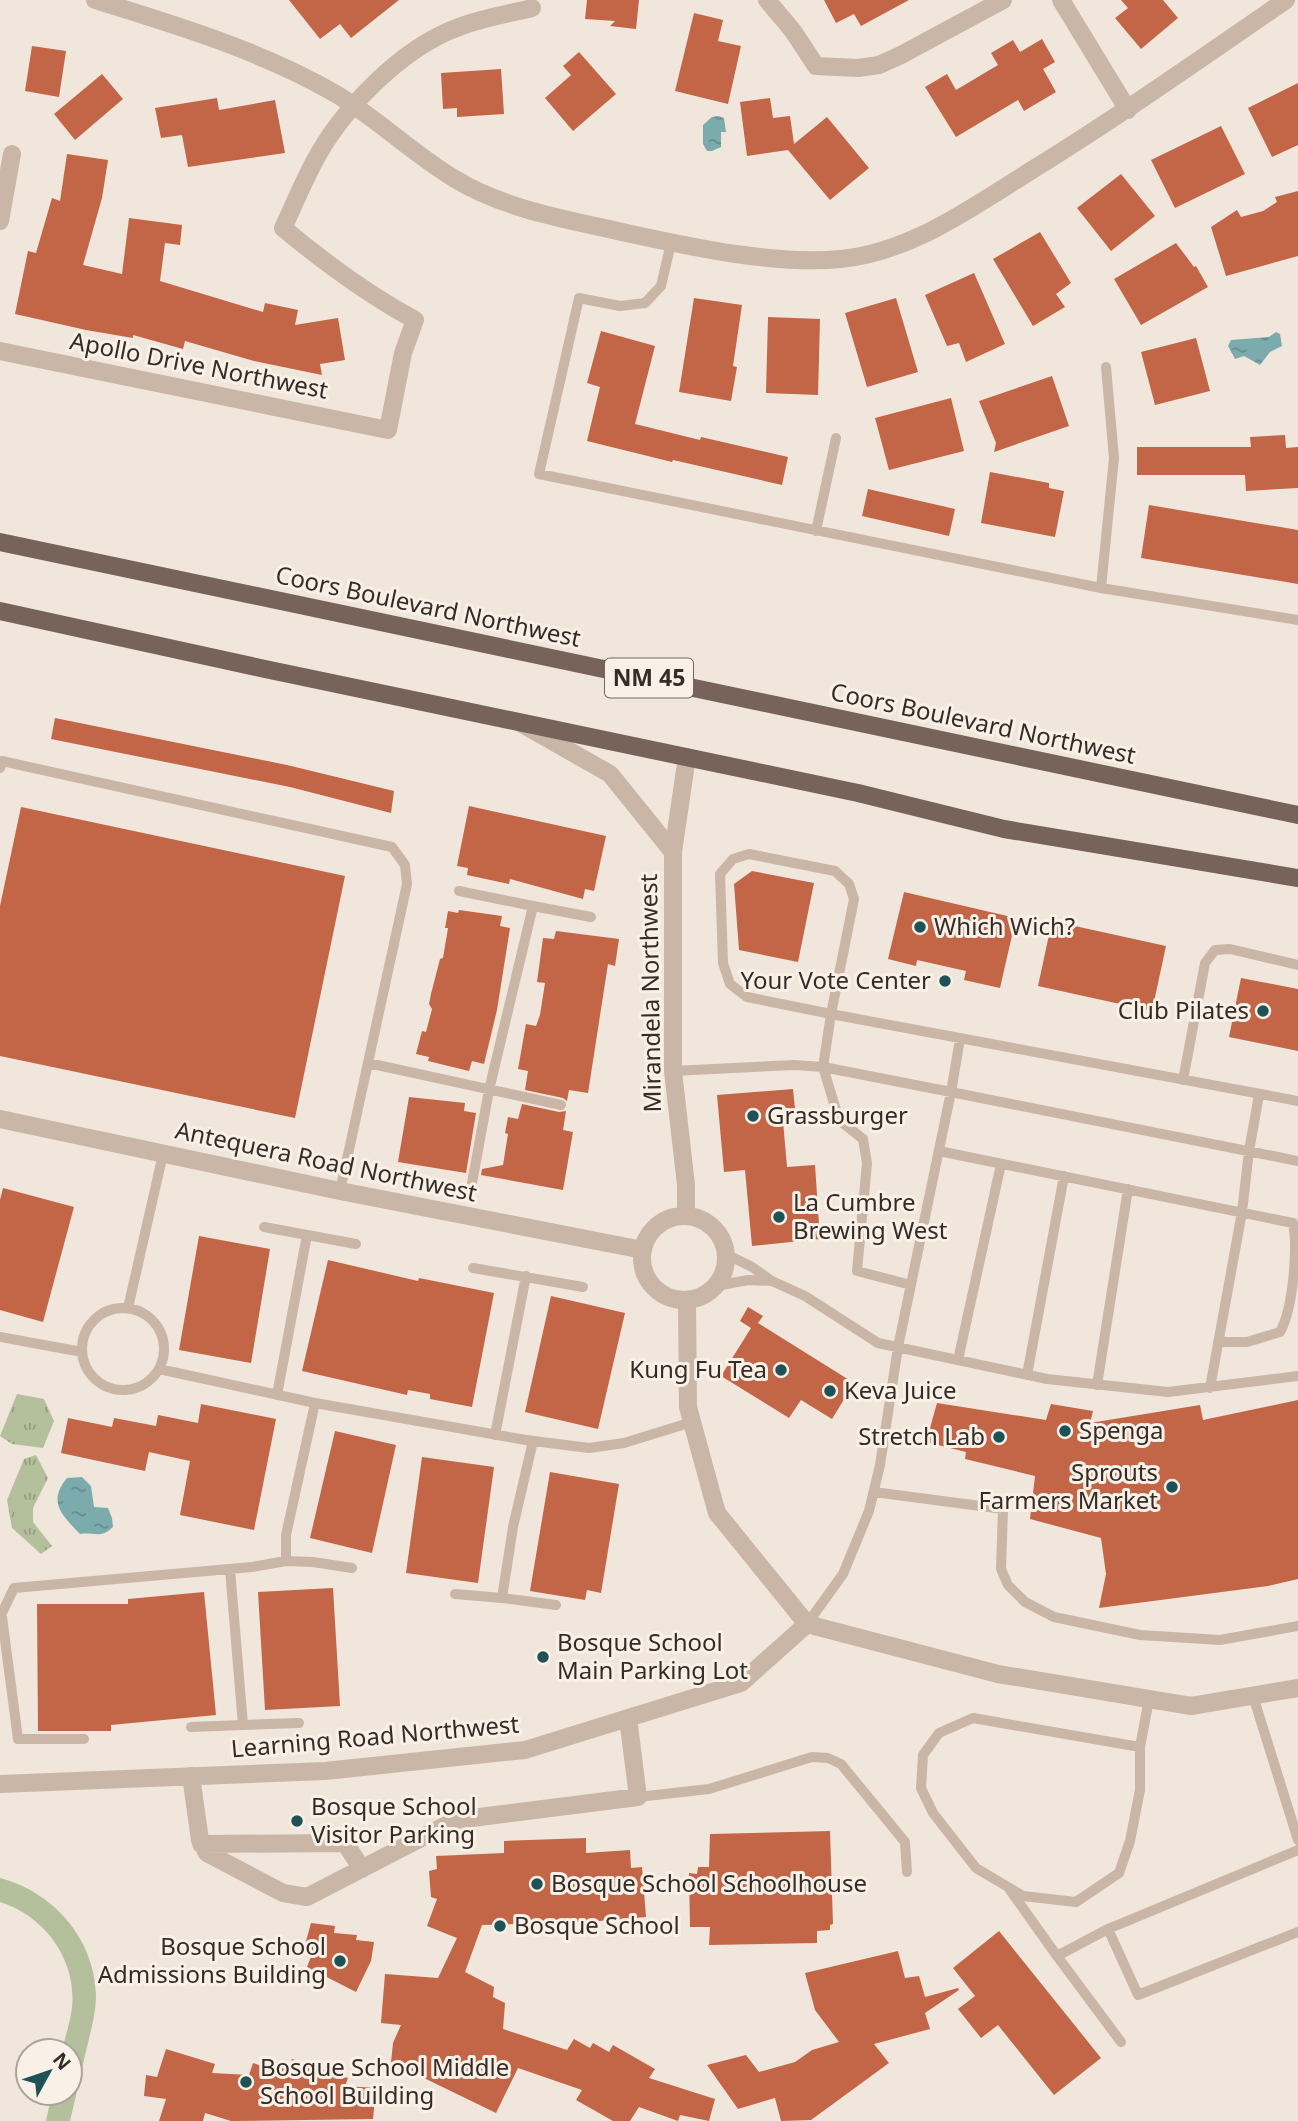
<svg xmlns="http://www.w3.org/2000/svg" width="1298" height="2121" font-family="'Noto Sans',sans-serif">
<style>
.grass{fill:url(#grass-tufts)}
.pitch{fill:#b3c09b}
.water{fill:url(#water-ripples)}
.building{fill:#c36547}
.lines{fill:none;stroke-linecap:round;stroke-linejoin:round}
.service{stroke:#c9b6a7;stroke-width:10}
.minor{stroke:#c9b6a7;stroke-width:18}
.tertiary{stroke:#c9b6a7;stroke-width:18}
.primary{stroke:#776359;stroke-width:18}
.poi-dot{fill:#1e5256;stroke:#f9f1e7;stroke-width:2.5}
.labels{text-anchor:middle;stroke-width:6;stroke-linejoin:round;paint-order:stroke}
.shield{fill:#f9f1e7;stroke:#706761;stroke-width:2}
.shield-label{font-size:23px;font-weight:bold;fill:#352c27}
.street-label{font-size:24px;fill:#352c27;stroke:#f9f1e7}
.poi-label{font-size:24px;fill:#352c27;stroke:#f9f1e7;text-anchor:start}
</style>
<defs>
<pattern id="grass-tufts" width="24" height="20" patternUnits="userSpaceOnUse" patternTransform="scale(1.75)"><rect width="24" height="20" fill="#b3c09b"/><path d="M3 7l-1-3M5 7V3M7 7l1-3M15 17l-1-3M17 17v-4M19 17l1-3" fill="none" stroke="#929c7e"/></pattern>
<pattern id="water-ripples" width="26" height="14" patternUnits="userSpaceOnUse" patternTransform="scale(1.75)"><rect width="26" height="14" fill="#7babad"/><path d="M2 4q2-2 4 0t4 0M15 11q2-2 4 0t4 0" fill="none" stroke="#668b8d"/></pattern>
</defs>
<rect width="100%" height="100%" fill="#f1e6db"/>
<path class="grass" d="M 17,1394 L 44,1399 L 54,1421 L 43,1448 L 12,1444 L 0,1436 Z
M 36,1455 L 48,1478 L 33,1508 L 33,1522 L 52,1546 L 41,1554 L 12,1528 L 7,1500 L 24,1459 Z"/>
<path class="pitch" d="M 0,1878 C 53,1892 94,1938 96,1994 C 96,2013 91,2030 87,2047 C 81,2072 76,2096 70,2121 L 46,2121 L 52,2093 L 70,2093 L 70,2051 L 62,2051 C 65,2037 70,2023 72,2008 C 77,1960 45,1916 0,1902 Z"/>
<path class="water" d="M 718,116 L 724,118 L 726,132 L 721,132 L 721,147 L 712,151 L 707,151 L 703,144 L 703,125 L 712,117 Z
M 1276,332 L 1280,334 L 1282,346 L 1270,352 L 1260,365 L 1244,356 L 1235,359 L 1228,346 L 1231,340 L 1269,337 Z
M 82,1477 L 91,1486 L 94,1507 L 108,1508 L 112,1518 L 113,1527 C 100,1539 96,1532 80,1534 C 62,1515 47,1502 67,1478 Z"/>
<path class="building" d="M 289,0 L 399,0 L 351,38 L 340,24 L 320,39 Z
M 587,0 L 639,0 L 636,29 L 610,26 L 615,21 L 585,19 Z
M 824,0 L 909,0 L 861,26 L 854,14 L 836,23 Z
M 1121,0 L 1163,0 L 1178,18 L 1141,49 L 1115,18 L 1128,8 Z
M 694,13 L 723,20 L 718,41 L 741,46 L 728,104 L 675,91 Z
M 1042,39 L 1055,62 L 1043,69 L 1056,92 L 1024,111 L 1018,100 L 956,137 L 925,87 L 947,74 L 956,90 L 998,65 L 991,53 L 1013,40 L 1020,52 Z
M 32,46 L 66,51 L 59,97 L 25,91 Z
M 579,52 L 616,94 L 573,131 L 545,98 L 571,75 L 563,66 Z
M 501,69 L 504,114 L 457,117 L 457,108 L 443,109 L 441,73 Z
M 102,74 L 123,99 L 75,140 L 54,114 Z
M 1298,83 L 1298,145 L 1272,157 L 1248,108 Z
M 217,98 L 219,110 L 275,100 L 285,153 L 188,167 L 182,135 L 161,138 L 155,108 Z
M 770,98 L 773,118 L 790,116 L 794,144 L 827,117 L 869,168 L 830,200 L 788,150 L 747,156 L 740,102 Z
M 1221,126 L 1245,174 L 1175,208 L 1151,160 Z
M 67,154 L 108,160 L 102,198 L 83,265 L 122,274 L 129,218 L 182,225 L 180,245 L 165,243 L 160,281 L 263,312 L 265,303 L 298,310 L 295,325 L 338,318 L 345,360 L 320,364 L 322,375 L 254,361 L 185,341 L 183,349 L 133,335 L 133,338 L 86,330 L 15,314 L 28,251 L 36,253 L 52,198 L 60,201 Z
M 1121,174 L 1155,216 L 1111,251 L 1077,208 Z
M 1298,191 L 1298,256 L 1226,276 L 1211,227 L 1237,210 L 1241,217 L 1263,211 L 1277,202 L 1275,197 Z
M 1040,232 L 1071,283 L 1056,294 L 1065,307 L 1033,326 L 993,259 Z
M 1176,243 L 1194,267 L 1196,266 L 1208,287 L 1141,325 L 1114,279 Z
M 974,273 L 1005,344 L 966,362 L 959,343 L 947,346 L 925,295 Z
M 694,298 L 742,305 L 733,366 L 737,367 L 731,401 L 679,392 Z
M 896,298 L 918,372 L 867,387 L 845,313 Z
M 768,317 L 820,319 L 818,395 L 766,393 Z
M 601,331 L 655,346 L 635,424 L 700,440 L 701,437 L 788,457 L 782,485 L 673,460 L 672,462 L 587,441 L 600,387 L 587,383 Z
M 1196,338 L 1210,391 L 1155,405 L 1141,352 Z
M 1052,376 L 1069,426 L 994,452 L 996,443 L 979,401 Z
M 951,398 L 964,451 L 889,470 L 875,418 Z
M 1285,435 L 1286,448 L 1298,447 L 1298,488 L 1246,491 L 1245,475 L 1137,475 L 1137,447 L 1251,447 L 1250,437 Z
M 990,472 L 1049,483 L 1049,488 L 1064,491 L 1055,537 L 981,523 Z
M 868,489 L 955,509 L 949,536 L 862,516 Z
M 1149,505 L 1298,530 L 1298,584 L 1141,558 Z
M 55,718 L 287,765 L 394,791 L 391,813 L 290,787 L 51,739 Z
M 469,806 L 606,836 L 594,891 L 585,889 L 583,899 L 510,879 L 509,884 L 467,875 L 468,868 L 457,866 Z
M 21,807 L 345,876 L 295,1118 L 0,1056 L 0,906 Z
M 752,871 L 814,883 L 798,962 L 739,950 L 734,884 Z
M 904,892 L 1016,918 L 1000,988 L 964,980 L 966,971 L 917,960 L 916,966 L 888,959 Z
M 459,910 L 502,916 L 500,926 L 510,928 L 497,1010 L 484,1064 L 472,1061 L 469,1071 L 428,1061 L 429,1057 L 416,1054 L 422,1031 L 426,1032 L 432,1009 L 429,1004 L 431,994 L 440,959 L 443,958 L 448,928 L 445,928 L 448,911 L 458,913 Z
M 1052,921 L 1166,946 L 1152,1011 L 1038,986 Z
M 556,931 L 619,939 L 615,966 L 608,964 L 588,1093 L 569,1090 L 567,1101 L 563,1098 L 525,1090 L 528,1071 L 518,1069 L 526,1024 L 536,1026 L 540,1015 L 545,983 L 537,982 L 543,938 L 554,939 Z
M 1241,978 L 1298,989 L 1298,1051 L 1229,1037 Z
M 793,1089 L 795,1109 L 782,1110 L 787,1167 L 815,1165 L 820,1239 L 752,1246 L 745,1170 L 724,1172 L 717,1095 Z
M 409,1097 L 465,1103 L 464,1111 L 476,1113 L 466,1173 L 398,1162 Z
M 522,1104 L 559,1112 L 566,1111 L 563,1130 L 573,1132 L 563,1190 L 481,1175 L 482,1169 L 503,1165 L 508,1134 L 505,1133 L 508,1117 L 518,1119 Z
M 3,1188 L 74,1207 L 43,1322 L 0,1310 L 0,1200 Z
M 199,1236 L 270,1249 L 251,1363 L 179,1350 Z
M 328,1260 L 418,1281 L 419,1278 L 494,1293 L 472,1407 L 430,1399 L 430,1394 L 408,1390 L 407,1395 L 302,1371 Z
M 551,1296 L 625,1313 L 598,1429 L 525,1412 Z
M 748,1307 L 763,1316 L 758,1323 L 854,1383 L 832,1419 L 801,1400 L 789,1418 L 721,1376 L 751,1328 L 740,1321 Z
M 1298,1400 L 1298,1579 L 1268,1586 L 1099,1608 L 1106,1574 L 1101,1538 L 1030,1519 L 1035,1476 L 965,1459 L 966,1452 L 926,1442 L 937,1403 L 1046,1420 L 1051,1404 L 1093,1411 L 1090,1423 L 1200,1405 L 1203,1420 Z
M 201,1404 L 276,1419 L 254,1530 L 180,1515 L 190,1461 L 149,1452 L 145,1471 L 61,1453 L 68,1418 L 112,1427 L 114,1418 L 156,1426 L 158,1415 L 198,1423 Z
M 335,1431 L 396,1445 L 372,1553 L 310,1538 Z
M 422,1457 L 494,1467 L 478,1583 L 406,1573 Z
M 550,1472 L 619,1484 L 601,1593 L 587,1590 L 585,1600 L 530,1591 Z
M 333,1588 L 340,1706 L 265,1710 L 258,1592 Z
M 204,1592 L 216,1715 L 111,1725 L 111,1731 L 38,1731 L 37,1604 L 128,1604 L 128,1599 Z
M 830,1831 L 833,1924 L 830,1925 L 830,1930 L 817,1931 L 817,1943 L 709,1945 L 710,1927 L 690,1927 L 689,1873 L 697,1874 L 698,1867 L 709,1867 L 710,1834 Z
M 586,1838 L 586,1853 L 630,1850 L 631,1868 L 642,1867 L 646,1917 L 587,1922 L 482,1925 L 465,1972 L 494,1987 L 493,1997 L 505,2003 L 503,2029 L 567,2050 L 574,2039 L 590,2048 L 593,2043 L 609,2052 L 613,2045 L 655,2069 L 649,2078 L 715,2099 L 709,2121 L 680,2115 L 678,2121 L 639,2107 L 630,2121 L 613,2121 L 576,2100 L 582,2090 L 518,2068 L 496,2113 L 391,2062 L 393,2043 L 401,2025 L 381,2023 L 385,1974 L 438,1978 L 457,1938 L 427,1926 L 437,1899 L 431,1897 L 429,1871 L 437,1869 L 436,1856 L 504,1853 L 504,1841 Z
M 311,1923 L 335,1926 L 334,1933 L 357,1935 L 356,1940 L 374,1942 L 371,1961 L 356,1992 L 307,1967 L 312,1954 L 303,1952 Z
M 999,1931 L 1101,2058 L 1054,2095 L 998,2025 L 981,2038 L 958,2009 L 975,1996 L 953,1968 Z
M 898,1951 L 905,1978 L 919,1976 L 925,1997 L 958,1988 L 959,1990 L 925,2013 L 930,2029 L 874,2044 L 889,2063 L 811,2120 L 781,2121 L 775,2098 L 738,2109 L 707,2065 L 746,2055 L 759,2072 L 795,2062 L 812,2050 L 839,2042 L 815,2010 L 805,1973 Z
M 166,2049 L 215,2064 L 212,2073 L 249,2075 L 253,2063 L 270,2069 L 273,2061 L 289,2068 L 292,2059 L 348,2078 L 345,2086 L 376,2088 L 373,2119 L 231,2121 L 205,2113 L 203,2121 L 159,2121 L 166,2099 L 144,2096 L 146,2075 L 157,2077 Z"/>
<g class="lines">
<path class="service" d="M 671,243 L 661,286 L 645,303 L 620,306 L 579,298 L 539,474 L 1101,588 L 1298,620
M 816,531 L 836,438
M 1101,588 L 1114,458 L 1106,367
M 0,768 L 2,761 L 392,847 L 405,865 L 407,884 L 340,1191
M 459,891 L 533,906 L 489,1090 L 472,1183
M 533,906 L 591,917
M 960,1039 L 951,1092 L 1298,1161
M 368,1063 L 561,1105
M 673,1071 L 794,1065 L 823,1067 L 951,1092 L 898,1347 L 880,1465 L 869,1511 L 843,1574 L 807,1624
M 1183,1080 L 1205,963 L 1215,950 L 1230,949 L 1298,965
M 939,1151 L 1293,1223 C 1298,1249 1293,1309 1280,1332 L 1247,1342 L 1218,1342
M 264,1227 L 356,1244
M 473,1268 L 583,1287
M 772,1281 L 805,1296 L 878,1343 L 1047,1379 L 1168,1392 L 1298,1376
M 911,1285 L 857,1271 L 867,1163 L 863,1139 L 839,1120 L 823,1067 L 831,1014 L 747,997 L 730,984 L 723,963 L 720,874 L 733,859 L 749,854 L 835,871 L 849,884 L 854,899 L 831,1014 L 1298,1101
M 716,1286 L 748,1280 L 772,1281 L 752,1267 L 726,1254
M 128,1308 L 163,1154
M82 1349a41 41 0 1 1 82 0a41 41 0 1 1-82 0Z
M 0,1337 L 82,1352
M 958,1360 L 1001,1164
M 159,1369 L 315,1403
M 1027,1375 L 1064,1176
M 1097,1385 L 1128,1189
M 1210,1388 L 1242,1212 L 1249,1151 L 1259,1095
M 277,1395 L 307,1235
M 495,1435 L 526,1276
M 874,1492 L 1003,1509 L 1001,1569 L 1008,1585 L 1025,1602 L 1054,1617 L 1140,1635 L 1220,1640 L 1298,1626
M 286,1561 L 313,1562 L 352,1568
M 455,1594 L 502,1598 L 513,1527 L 533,1441
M 502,1598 L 556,1605
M 0,1617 L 14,1588 L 252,1567 L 286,1561 L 286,1535 L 315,1403 L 526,1440 L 589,1448 L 624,1443 L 692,1422
M 2,1617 L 18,1739 L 84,1739
M 1253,1696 L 1298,1840
M 243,1725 L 299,1723
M 191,1727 L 243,1725 L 230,1569
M 1140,1747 L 973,1718 L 939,1733 L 923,1755 L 921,1788 L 933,1813 L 976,1868 L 1023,1896 L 1076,1902 L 1119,1873 L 1130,1841 L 1140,1790 L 1140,1747 L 1149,1699
M 638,1797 L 709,1789 L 812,1757 L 828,1758 L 841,1764 L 905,1842 L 907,1872
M 1010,1890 L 1057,1956
M 1108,1929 L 1138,1995 L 1298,1932
M 1121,2042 L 1057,1956 L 1108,1929 L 1298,1850"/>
<path class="minor" d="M 767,0 L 793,31 L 816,66 L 858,68 L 879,65 L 901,55 L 1003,0
M 1061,0 L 1128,110
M 0,221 L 12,154
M 0,351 L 388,430 L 403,353 L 415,320 C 367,294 325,263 283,228 C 293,207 302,185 313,164 C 341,110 401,48 459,27 C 482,18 508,14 532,8
M 522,724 L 610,774 L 673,852
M 0,1119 L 340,1191 L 643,1250
M642 1258a42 42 0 1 1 84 0a42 42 0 1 1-84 0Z
M 686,1216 L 686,1185 L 673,1071 L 673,852 L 687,757
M 687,1301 L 688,1407 L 717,1513 L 807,1624 L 998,1674 L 1191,1706 L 1298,1688
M 191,1776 L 200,1840 L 207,1853 L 283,1893 L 307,1897 L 456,1820 L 638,1797 L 628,1718
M 0,1784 L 325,1771 L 525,1750 L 741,1683 L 807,1624
M 201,1844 L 345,1843 L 362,1869"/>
<path class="tertiary" d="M 95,0 C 176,25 262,51 336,94 C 378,119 413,154 455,179 C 508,211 571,220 631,234 C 696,248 775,265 841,259 C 912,252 974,206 1032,170 C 1119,116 1202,58 1286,0"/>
<path class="primary" d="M 0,542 L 1298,815
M 0,611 L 265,669 L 858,793 L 1004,829 L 1298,878"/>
</g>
<g class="poi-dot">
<circle cx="920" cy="927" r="7"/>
<circle cx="945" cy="981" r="7"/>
<circle cx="1263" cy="1011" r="7"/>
<circle cx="753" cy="1116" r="7"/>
<circle cx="779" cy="1217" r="7"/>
<circle cx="781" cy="1370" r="7"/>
<circle cx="830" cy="1391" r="7"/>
<circle cx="1065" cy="1431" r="7"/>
<circle cx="999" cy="1437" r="7"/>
<circle cx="1172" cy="1487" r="7"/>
<circle cx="543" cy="1657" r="7"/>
<circle cx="297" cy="1821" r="7"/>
<circle cx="537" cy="1884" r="7"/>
<circle cx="500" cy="1926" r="7"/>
<circle cx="340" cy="1961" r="7"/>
<circle cx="246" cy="2082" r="7"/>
</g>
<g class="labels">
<rect class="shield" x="605" y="658.5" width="88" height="39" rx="5"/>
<g class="shield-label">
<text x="649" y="686">NM 45</text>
</g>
<g class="street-label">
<text transform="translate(199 366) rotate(11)" y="8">Apollo Drive Northwest</text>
<text transform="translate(428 607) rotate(12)" y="8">Coors Boulevard Northwest</text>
<text transform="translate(983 724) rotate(12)" y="8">Coors Boulevard Northwest</text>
<text transform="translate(651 993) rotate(-91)" y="8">Mirandela Northwest</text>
<text transform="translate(326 1162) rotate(12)" y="8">Antequera Road Northwest</text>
<text transform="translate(375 1737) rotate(-5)" y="8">Learning Road Northwest</text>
</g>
<g class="poi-label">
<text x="934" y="935">Which Wich?</text>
<text x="931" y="989" text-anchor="end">Your Vote Center</text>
<text x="1249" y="1019" text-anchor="end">Club Pilates</text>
<text x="767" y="1124">Grassburger</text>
<text x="793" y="1211">La Cumbre<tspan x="793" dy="28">Brewing West</tspan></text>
<text x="767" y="1378" text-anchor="end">Kung Fu Tea</text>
<text x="844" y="1399">Keva Juice</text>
<text x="1079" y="1439">Spenga</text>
<text x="985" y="1445" text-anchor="end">Stretch Lab</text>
<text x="1158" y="1481" text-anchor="end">Sprouts<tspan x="1158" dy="28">Farmers Market</tspan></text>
<text x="557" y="1651">Bosque School<tspan x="557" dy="28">Main Parking Lot</tspan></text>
<text x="311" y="1815">Bosque School<tspan x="311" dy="28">Visitor Parking</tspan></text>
<text x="551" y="1892">Bosque School Schoolhouse</text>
<text x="514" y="1934">Bosque School</text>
<text x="326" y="1955" text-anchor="end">Bosque School<tspan x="326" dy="28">Admissions Building</tspan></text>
<text x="260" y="2076">Bosque School Middle<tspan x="260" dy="28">School Building</tspan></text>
</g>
</g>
<g transform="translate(49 2072) rotate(50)"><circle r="33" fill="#f9f1e7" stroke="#aba29a" stroke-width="2"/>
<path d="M0-5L12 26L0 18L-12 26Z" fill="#1e5256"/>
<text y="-10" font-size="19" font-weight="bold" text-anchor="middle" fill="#352c27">N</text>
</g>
</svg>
